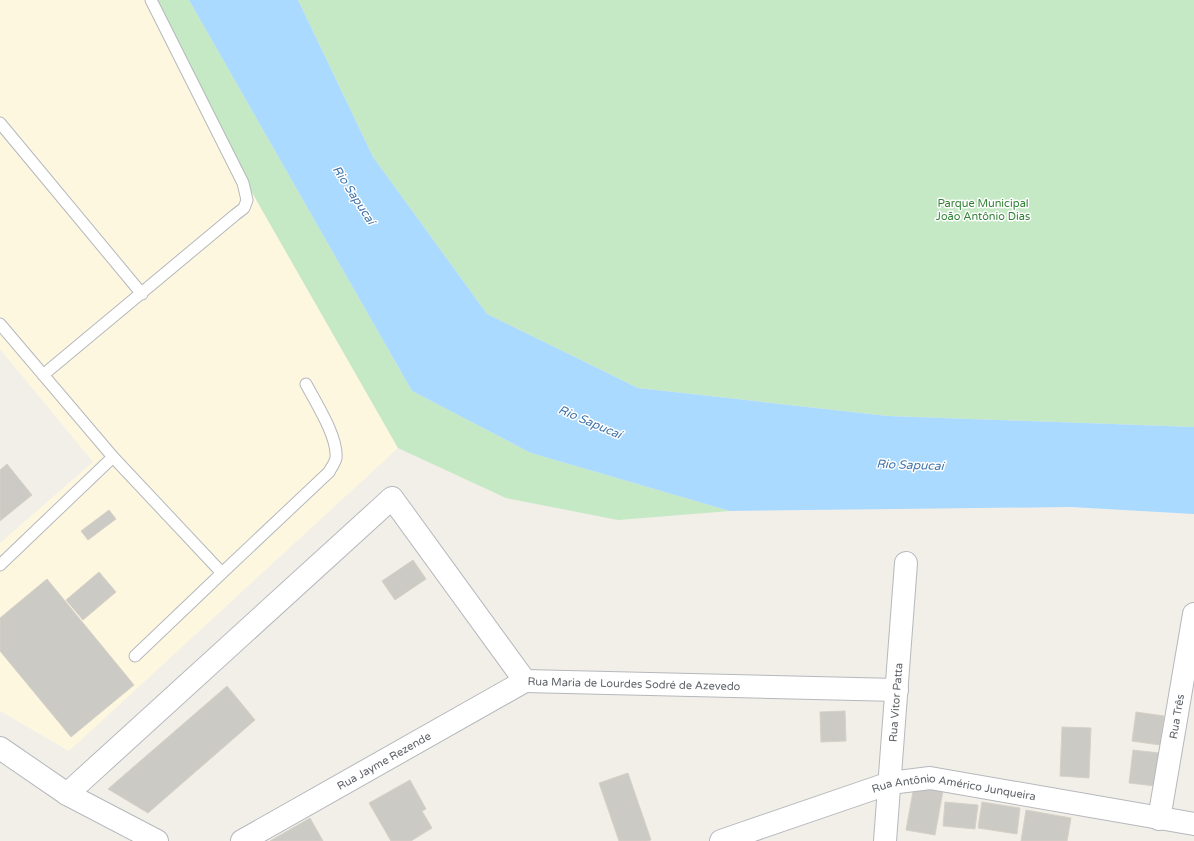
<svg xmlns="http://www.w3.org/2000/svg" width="1194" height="841" font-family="'Varela Round',sans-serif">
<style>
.commercial{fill:#fef7e0}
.green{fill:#c5e8c5}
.water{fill:#aadaff}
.building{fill:#cccac5;stroke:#d6d1c6}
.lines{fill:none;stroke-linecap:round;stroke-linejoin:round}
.lane-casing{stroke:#b5b8bc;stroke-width:13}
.street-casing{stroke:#b5b8bc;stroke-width:24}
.lane{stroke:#fff;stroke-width:11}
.street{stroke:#fff;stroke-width:22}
.labels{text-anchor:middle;stroke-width:3;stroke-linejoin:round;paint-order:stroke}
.park-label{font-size:11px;fill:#348238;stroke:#fff}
.street-label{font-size:11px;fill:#5f6368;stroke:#fff}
.water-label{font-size:12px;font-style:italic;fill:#4174aa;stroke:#fff}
</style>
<rect width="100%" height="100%" fill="#f1efe8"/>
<path class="commercial" d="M 0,0 L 145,0 L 254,196 L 398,448 L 69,751 L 0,711 L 0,543 L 93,462 L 0,349 Z"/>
<path class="green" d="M 145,0 L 189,0 L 412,391 L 531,453 L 730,511 L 618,520 L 506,498 L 398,448 L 254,196 Z
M 298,0 L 1194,0 L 1194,427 L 888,416 L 638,388 L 487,314 L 373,157 Z"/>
<path class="water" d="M 189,0 L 298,0 L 373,157 L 487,314 L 638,388 L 888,416 L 1194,427 L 1194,514 L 1071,507 L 730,511 L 531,453 L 412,391 Z"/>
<path class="building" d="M 7,464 L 32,495 L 0,521 L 0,470 Z
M 109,510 L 116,519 L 88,540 L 81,531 Z
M 413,560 L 426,579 L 395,600 L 382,581 Z
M 99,572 L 116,592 L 83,620 L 66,600 Z
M 47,579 L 134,685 L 71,737 L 0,651 L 0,618 Z
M 227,686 L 255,720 L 148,813 L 108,789 Z
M 845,711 L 846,741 L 821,742 L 820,712 Z
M 1136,712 L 1164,716 L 1160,745 L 1132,741 Z
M 1062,727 L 1091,728 L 1089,778 L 1060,776 Z
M 1133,750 L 1159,753 L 1155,786 L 1129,783 Z
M 628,773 L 651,840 L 647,841 L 619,841 L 599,783 Z
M 410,780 L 426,809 L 422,811 L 432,828 L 411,841 L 391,841 L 369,803 Z
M 914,786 L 943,791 L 935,835 L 906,830 Z
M 945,802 L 978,805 L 975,829 L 943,826 Z
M 982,802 L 1020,808 L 1017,834 L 978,828 Z
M 1026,810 L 1071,818 L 1067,841 L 1021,841 Z
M 310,818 L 323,841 L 270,841 Z"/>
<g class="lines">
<defs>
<path id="lane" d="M 0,123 L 142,294
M 0,324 L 113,457 L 222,573 L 329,472 C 331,468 335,463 336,458 C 338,437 316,403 306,384
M 43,375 L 235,215 L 244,208 L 247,200 L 243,183 L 151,0
M 0,565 L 113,457
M 135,656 L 222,573"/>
<g id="street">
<path id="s1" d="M 525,681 L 897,690"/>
<path d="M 0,748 L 67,794 L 157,841"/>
<path d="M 67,794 L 392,498 L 525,681"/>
<path id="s2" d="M 1159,819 L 1194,614"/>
<path id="s3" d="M 242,841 L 525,681"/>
<path id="s4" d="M 721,841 L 890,783 L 930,778 L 1194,824"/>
<path id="s5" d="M 885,841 L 906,563"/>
</g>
</defs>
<use href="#lane" class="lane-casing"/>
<use href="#street" class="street-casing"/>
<use href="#lane" class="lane"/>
<use href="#street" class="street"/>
</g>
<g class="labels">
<g class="park-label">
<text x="983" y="207">Parque Municipal<tspan x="983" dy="13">João Antônio Dias</tspan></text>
</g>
<g class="street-label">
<text dy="4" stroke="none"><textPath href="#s1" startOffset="109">Rua Maria de Lourdes Sodré de Azevedo</textPath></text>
<text dy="4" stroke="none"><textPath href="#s5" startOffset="139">Rua Vitor Patta</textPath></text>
<text dy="4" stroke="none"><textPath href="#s2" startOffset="104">Rua Três</textPath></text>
<text dy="4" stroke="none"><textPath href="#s3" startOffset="163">Rua Jayme Rezende</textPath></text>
<text dy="4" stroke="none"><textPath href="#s4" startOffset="243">Rua Antônio Américo Junqueira</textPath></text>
</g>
<g class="water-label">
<text transform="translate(354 195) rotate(57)" y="4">Rio Sapucaí</text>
<text transform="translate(590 422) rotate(23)" y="4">Rio Sapucaí</text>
<text transform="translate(910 465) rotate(2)" y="4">Rio Sapucaí</text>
</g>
</g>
</svg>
